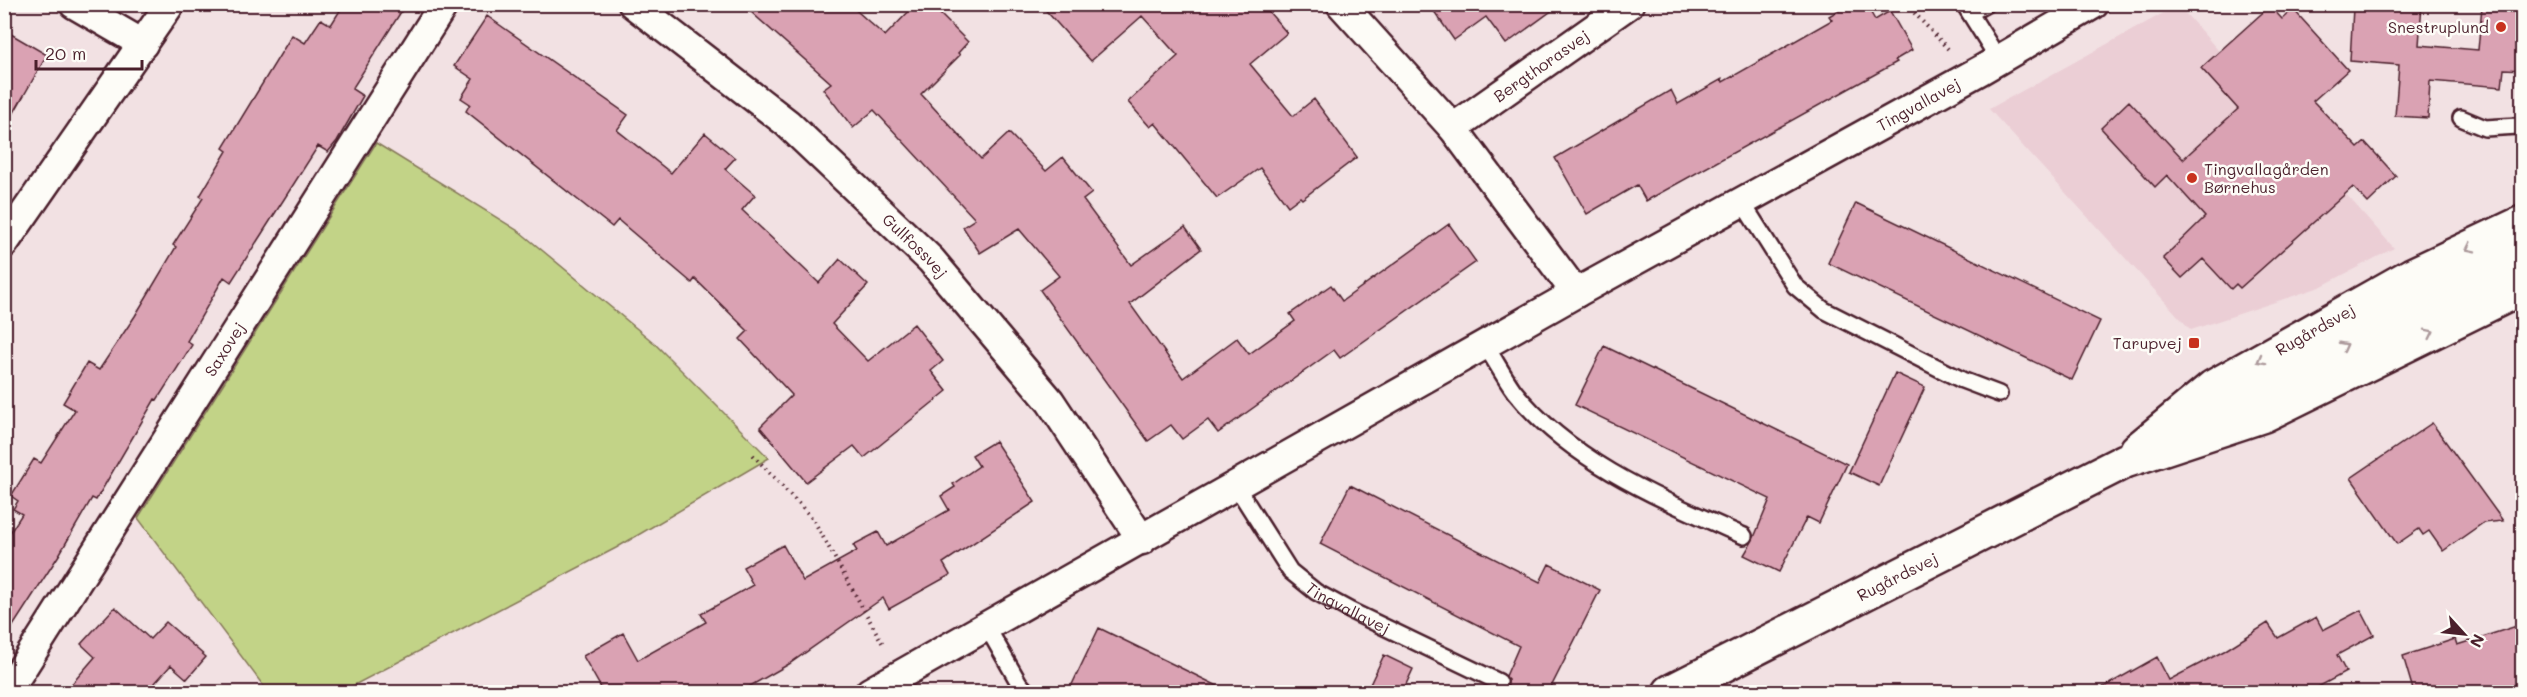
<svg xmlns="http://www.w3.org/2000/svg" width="2527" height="697" font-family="Mali,sans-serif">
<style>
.built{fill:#ebced5}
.green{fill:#c2d387;stroke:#867959;stroke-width:1.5}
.building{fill:#daa2b3;stroke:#4a1f2b;stroke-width:1.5}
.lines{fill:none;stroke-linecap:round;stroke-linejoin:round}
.lane-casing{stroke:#4a1f2b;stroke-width:20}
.street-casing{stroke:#4a1f2b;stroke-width:33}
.secondary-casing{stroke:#4a1f2b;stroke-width:38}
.path{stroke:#4a1f2b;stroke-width:4;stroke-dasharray:1.5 4.5;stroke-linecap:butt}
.lane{stroke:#fdfcf7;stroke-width:15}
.street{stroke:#fdfcf7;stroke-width:28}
.secondary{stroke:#fdfcf7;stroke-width:33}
.oneway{stroke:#ac999b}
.poi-dot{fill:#c8321e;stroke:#fdfcf7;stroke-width:2}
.labels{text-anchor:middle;stroke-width:5;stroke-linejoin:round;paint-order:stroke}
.poi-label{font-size:16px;fill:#4a1f2b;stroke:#fdfcf7;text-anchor:end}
.street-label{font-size:16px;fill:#4a1f2b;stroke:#fdfcf7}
</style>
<rect width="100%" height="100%" fill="#f2e1e3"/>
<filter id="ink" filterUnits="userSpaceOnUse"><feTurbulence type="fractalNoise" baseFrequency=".0167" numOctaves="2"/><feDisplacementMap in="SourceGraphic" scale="12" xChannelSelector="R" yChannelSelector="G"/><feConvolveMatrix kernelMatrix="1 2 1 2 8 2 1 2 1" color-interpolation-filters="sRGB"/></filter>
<g filter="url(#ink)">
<path class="built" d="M 2178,5 L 2394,248 L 2320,287 L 2191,330 L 1989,109 Z"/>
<path class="green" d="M 376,143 L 520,232 L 653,342 L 769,458 L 616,548 L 341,692 L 268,692 L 138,518 Z"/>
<path class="building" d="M 344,4 L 406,4 L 352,89 L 363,96 L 337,141 L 328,152 L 318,146 L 231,282 L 224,277 L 187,341 L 192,345 L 157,400 L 155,399 L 96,500 L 92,498 L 59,555 L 4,640 L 4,542 L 22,514 L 13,509 L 18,501 L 11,496 L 34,459 L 41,463 L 75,410 L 63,403 L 87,363 L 99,370 L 135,316 L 176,247 L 173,245 L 203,198 L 200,196 L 227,151 L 223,148 L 292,35 L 305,43 L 321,19 L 331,25 Z
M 742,4 L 849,4 L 885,36 L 916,4 L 930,4 L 968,42 L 958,53 L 960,55 L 921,94 L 981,159 L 1009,133 L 1046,171 L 1063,157 L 1092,193 L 1083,200 L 1131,265 L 1185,227 L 1201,249 L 1130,304 L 1183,378 L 1237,338 L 1249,354 L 1295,321 L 1290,314 L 1331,285 L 1342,301 L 1449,224 L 1476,262 L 1340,358 L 1334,350 L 1218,433 L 1208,420 L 1182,439 L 1171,425 L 1148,441 L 1040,290 L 1059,276 L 1019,229 L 980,253 L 963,227 L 975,219 L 874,110 L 853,128 L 823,89 L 831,83 Z
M 1040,4 L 1262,4 L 1287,33 L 1250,64 L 1293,116 L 1314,99 L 1357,157 L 1302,199 L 1300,197 L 1288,206 L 1260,168 L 1217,198 L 1155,123 L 1150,127 L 1128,102 L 1178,56 L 1142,16 L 1091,61 Z
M 1429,4 L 1561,4 L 1506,44 L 1486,17 L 1454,40 Z
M 1849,4 L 1866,4 L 1875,20 L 1890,11 L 1912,50 L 1895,60 L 1897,62 L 1646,201 L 1637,185 L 1587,214 L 1555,158 L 1671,90 L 1678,104 L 1722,79 L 1723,82 L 1832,20 L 1829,16 Z
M 2374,4 L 2422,4 L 2419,45 L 2478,50 L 2482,6 L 2523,9 L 2523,70 L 2504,69 L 2502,87 L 2430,81 L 2428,118 L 2395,116 L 2399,65 L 2350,61 L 2353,8 L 2374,9 Z
M 2270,6 L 2282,19 L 2293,9 L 2348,70 L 2313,101 L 2358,148 L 2365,142 L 2396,176 L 2368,203 L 2353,187 L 2240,288 L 2236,284 L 2231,289 L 2203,259 L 2182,278 L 2163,258 L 2205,217 L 2167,175 L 2155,187 L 2101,128 L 2129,101 L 2183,159 L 2238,109 L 2201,68 Z
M 487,16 L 628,115 L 617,130 L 671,173 L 705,133 L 735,158 L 725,169 L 755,195 L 742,210 L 819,283 L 840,259 L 868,285 L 832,324 L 868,361 L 914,324 L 943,361 L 931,371 L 947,391 L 864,458 L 854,446 L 806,482 L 760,427 L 792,395 L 740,339 L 748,331 L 695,279 L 692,283 L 618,220 L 612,227 L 466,111 L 470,104 L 461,98 L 473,79 L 454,66 Z
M 4,30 L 47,55 L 4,130 Z
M 1856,203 L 2100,321 L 2072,380 L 1828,263 Z
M 1604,346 L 1847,464 L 1819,523 L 1807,517 L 1779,572 L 1744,555 L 1753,540 L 1770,499 L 1575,405 Z
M 1895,373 L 1925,387 L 1879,486 L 1849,472 Z
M 2432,423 L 2503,521 L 2483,523 L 2443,551 L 2429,531 L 2423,535 L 2419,529 L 2397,544 L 2351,478 Z
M 995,441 L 1035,502 L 943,563 L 950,575 L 889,609 L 883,598 L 789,664 L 738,693 L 604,693 L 583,656 L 623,633 L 638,660 L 706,622 L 701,614 L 753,585 L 743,567 L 783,545 L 803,581 L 857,551 L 853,545 L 878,532 L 886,546 L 949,510 L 941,496 L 955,487 L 953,484 L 979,466 L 972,455 Z
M 1350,485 L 1540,582 L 1549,564 L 1600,590 L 1548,693 L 1498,693 L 1508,686 L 1506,676 L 1519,646 L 1320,544 Z
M 115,607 L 150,639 L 166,622 L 206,657 L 187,679 L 171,665 L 146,693 L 64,693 L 95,657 L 81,644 Z
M 2361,610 L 2374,635 L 2337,655 L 2346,672 L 2307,693 L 2093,693 L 2157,657 L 2169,680 L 2224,651 L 2268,623 L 2278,638 L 2316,617 L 2323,630 Z
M 2523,624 L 2523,693 L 2414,693 L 2403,656 L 2455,639 L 2457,645 Z
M 1099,628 L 1232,693 L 1068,693 Z
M 1384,655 L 1413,669 L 1402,693 L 1366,693 Z"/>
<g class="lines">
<defs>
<g id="lane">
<path d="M 1964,4 L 1999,60"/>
<path d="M 1970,13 L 1986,4"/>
<path d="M 2461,118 L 2485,128 L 2518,126 L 2522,123"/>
<path d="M 1742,202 L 1795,286 L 1824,310 L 1962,380 L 1999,394"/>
<path d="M 1485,345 C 1495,360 1504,377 1514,391 C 1571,463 1663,500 1744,536"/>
<path id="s1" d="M 1236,486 L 1290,571 L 1316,592 L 1351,611 L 1499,682"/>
<path d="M 987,627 L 1019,683 L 1027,692"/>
</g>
<g id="street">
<path d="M 74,4 L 143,44"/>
<path id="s2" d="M 633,4 L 787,123 L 931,260 L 1050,401 L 1142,540"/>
<path d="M 1341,4 L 1453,128 L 1576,293"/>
<path id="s3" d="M 1453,128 L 1629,4"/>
<path d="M 4,243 L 170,4"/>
<path id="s4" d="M 7,692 L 444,4"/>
<path id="s5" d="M 870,692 L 1576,293 L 1981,70 L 2094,4"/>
</g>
<g id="secondary">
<path d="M 2211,416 L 2522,252"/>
<path id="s6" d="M 2137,450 L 2213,387 L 2412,275 L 2522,223"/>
<path id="s7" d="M 1670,692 L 2125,461 L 2264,415 L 2522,288"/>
</g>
</defs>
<use href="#lane" class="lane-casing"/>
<use href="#street" class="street-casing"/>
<use href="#secondary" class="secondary-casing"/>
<path class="path" d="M 1906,4 L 1949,50
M 753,455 L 813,519 L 884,646"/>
<use href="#lane" class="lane"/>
<use href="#street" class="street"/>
<use href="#secondary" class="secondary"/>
</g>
<defs><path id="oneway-chevron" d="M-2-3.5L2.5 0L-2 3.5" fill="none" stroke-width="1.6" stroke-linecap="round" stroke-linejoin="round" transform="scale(1.5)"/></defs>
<g class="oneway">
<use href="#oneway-chevron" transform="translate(2470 248) rotate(154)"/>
<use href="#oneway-chevron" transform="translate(2430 333) rotate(-26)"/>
<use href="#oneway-chevron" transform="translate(2344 346) rotate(-28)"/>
<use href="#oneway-chevron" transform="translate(2261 360) rotate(151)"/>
</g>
</g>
<g class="poi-dot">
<circle cx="2501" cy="27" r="6"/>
<circle cx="2192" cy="178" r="6"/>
<rect x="2188" y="337" width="12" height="12" rx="3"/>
</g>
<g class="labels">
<g class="poi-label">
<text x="2489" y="33">Snestruplund</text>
<text x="2204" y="175" text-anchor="start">Tingvallagården<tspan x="2204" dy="18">Børnehus</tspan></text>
<text x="2182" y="349">Tarupvej</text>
</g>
<g class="street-label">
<text dy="6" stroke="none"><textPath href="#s3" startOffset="108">Bergthorasvej</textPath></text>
<text dy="6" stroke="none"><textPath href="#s5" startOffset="1202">Tingvallavej</textPath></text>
<text dy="6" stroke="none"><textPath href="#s2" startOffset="372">Gullfossvej</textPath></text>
<text dy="6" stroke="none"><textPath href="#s6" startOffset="216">Rugårdsvej</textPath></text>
<text dy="6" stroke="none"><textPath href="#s4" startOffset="406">Saxovej</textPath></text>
<text dy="6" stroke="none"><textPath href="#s7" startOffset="255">Rugårdsvej</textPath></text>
<text dy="6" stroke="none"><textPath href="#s1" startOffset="170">Tingvallavej</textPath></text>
</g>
</g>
<rect width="2527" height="697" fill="none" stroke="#fdfcf7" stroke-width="24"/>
<rect x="12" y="12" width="2503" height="673" fill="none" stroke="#4a1f2b" stroke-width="2" filter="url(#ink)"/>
<g transform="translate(2464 634) rotate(117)" stroke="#fdfcf7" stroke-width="4.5" paint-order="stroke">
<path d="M0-4.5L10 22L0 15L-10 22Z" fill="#4a1f2b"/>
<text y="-9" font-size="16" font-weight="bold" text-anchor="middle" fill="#4a1f2b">N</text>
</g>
<path d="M36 60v9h106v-9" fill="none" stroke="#4a1f2b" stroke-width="3"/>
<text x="45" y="60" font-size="18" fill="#4a1f2b" stroke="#fdfcf7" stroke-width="4.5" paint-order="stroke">20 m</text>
</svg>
